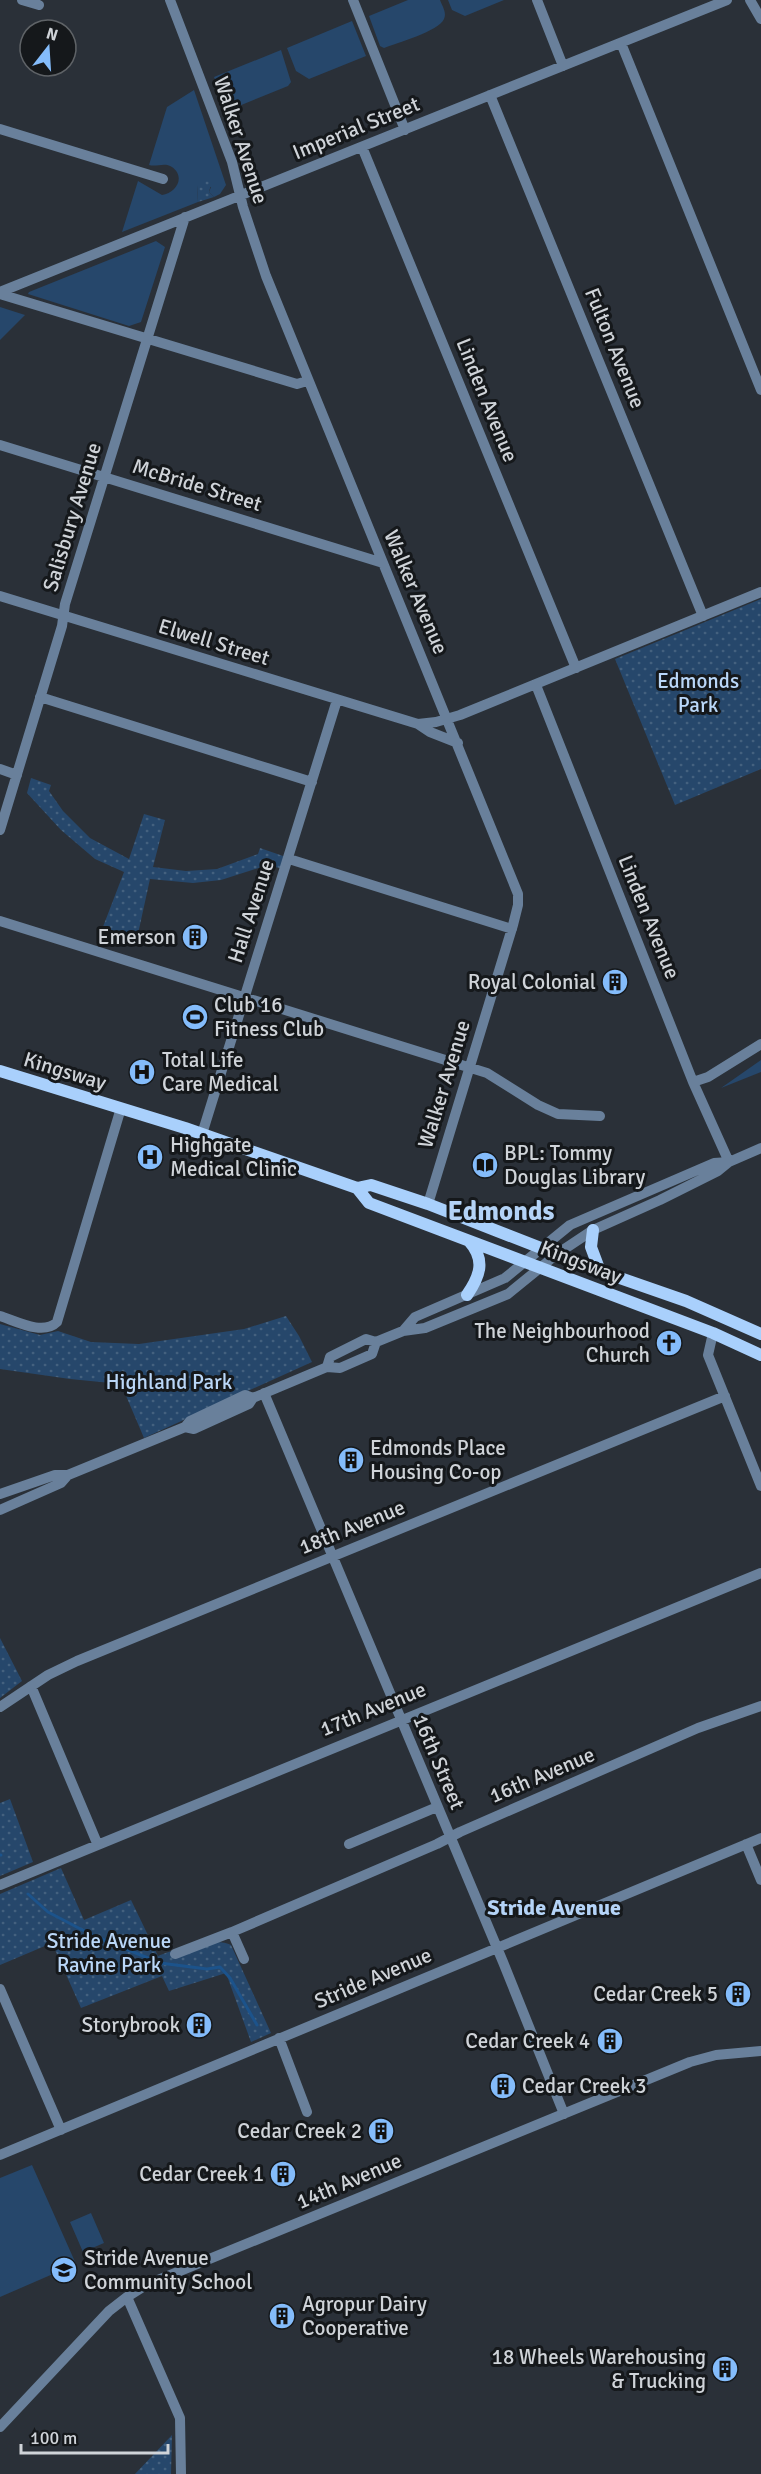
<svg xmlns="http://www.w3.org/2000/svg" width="761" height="2474" font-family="Signika,sans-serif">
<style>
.grass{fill:#26476b}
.park{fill:url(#park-dots)}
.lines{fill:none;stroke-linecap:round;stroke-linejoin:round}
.stream{stroke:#1c538b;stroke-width:3}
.minor{stroke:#69809b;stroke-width:10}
.major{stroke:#a9d0fc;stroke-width:12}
.labels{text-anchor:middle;stroke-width:6;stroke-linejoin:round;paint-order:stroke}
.street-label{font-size:21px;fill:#cfd3d8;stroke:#15181b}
.park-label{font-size:21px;fill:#bad7f8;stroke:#15181b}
.poi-label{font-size:21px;fill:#cfd3d8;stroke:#15181b;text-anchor:end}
.neighbourhood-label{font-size:22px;font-weight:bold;fill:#b4d3f7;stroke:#15181b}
.district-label{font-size:27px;font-weight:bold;fill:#b4d3f7;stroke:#15181b}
</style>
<defs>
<pattern id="park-dots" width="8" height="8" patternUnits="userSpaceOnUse" patternTransform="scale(1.5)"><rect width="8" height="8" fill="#26476b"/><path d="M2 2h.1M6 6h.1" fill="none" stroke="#44617f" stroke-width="1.8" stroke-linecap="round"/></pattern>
</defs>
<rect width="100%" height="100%" fill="#2a3038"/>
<path class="grass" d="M 408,0 L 440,0 C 442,6 447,12 444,19 C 439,31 397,43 384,48 L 380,46 L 369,16 Z
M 448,0 L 504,0 L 465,16 L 452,10 Z
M 352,21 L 366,56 L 309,79 L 296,71 L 287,48 Z
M 281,50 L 291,82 L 288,86 L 229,110 L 226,107 L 214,77 Z
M 194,90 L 226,185 L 220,194 L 214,197 L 209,192 L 211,187 L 197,185 L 198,202 L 122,232 L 138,181 L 162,195 C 176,193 186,177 172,167 C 165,162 157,167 149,165 L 167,107 Z
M 156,241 L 165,247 L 141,322 L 129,326 L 28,294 L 29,292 Z
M 0,307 L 25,315 L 0,340 Z
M 761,1060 L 761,1072 L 721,1088 Z
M 32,2165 L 76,2264 L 0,2297 L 0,2178 Z
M 91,2213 L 104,2243 L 83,2252 L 70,2222 Z"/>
<path class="park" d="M 201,180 L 212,180 L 209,192 L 214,197 L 198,202 L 197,185 Z
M 761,599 L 761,769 L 675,805 L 615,659 Z
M 31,778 L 51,785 L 49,791 L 63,811 L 90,838 L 129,859 L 144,814 L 165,820 L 153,867 L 186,871 L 217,869 L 258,854 L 260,848 L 286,857 L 283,869 L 268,865 L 221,880 L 193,883 L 150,879 L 136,943 L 101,932 L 124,872 L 95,859 L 61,830 L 27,793 Z
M 286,1316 L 299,1336 L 312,1362 L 144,1438 L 121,1384 L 70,1379 L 0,1369 L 0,1324 L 40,1335 L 58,1331 L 91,1342 L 139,1344 L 244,1329 Z
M 0,1638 L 22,1681 L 0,1698 Z
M 10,1799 L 33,1862 L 0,1876 L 0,1803 Z
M 61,1868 L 84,1920 L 131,1900 L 158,1956 C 174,1949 216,1936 231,1945 L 271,2033 L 251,2042 L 226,1973 L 169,1991 L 162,1976 L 81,2008 L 52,1943 L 0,1965 L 0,1894 Z
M 172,2435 L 171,2474 L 135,2474 Z"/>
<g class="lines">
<path class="stream" d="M 0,1855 L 1,1855
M 28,1894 L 48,1912 L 92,1935 L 160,1963 L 207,1969 L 220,1967 L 230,1978 L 257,2025"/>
<path class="minor" d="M 22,0 L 39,5
M 170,0 L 232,162 L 243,207 L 266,276 L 518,894 L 518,905 L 513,925 L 428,1204
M 353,0 L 405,130
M 537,0 L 563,66
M 750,0 L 761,19
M 621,43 L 761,390
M 490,95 L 703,616
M 0,129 L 163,179
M 362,147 L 576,668
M 0,292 L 727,0
M 0,294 L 297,384 L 307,381
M 0,445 L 383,563
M 0,596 L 418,724 L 436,722 L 460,715 L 761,592
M 536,685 L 693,1082 L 729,1162
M 40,697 L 312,782
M 418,724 L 430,732 L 458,743
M 0,769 L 17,775
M 0,830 L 62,626 L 65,604 L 185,217
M 289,859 L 512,929
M 0,921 L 487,1073 L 538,1105 L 558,1114 L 600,1116
M 693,1082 L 708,1077 L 761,1044
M 202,1134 L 337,700
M 0,1316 C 16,1321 43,1336 57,1322 L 121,1108
M 403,1331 L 415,1317 L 505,1278 L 570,1225 L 714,1163 L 729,1162
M 713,1333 L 708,1355 L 761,1486
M 327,1367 L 330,1357 L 366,1339 L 376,1342 L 403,1331 L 425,1328 L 508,1294 L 557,1254 L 593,1230 L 660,1200 L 718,1171 L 729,1162 L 761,1148
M 264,1393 L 503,1962 L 564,2114
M 185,1427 L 194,1429 L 249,1404 L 253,1398 L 327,1367 L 340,1368 L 372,1354 L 376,1342
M 0,1494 L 55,1475 L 68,1475 L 185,1427 L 190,1421 L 245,1395 L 253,1398
M 0,1510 L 61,1483 L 68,1475
M 31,1686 L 97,1843
M 0,1707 L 48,1675 L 77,1661 L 725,1396
M 349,1844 L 437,1807
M 746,1844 L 761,1880
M 0,1885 L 761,1573
M 232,1932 L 244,1959
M 175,1954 L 232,1932 L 437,1844 L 460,1832 L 698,1728 L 761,1706
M 0,1989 L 61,2130
M 279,2038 L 307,2112
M 0,2155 L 761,1838
M 127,2297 L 180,2418 L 181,2474
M 0,2427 L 109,2311 L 127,2297 L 146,2285 L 690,2062 L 716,2055 L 761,2051"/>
<path class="major" d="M 0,1071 L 185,1128 L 357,1188 L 371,1185 L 428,1204 L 600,1271 L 686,1301 L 761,1334
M 357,1188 L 369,1203 L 713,1333 L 761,1355
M 593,1230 L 591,1247 L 600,1271
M 467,1295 C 480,1276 486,1260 469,1241"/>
</g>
<defs>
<symbol id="building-disc" viewBox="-11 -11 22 22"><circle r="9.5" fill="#84bcfb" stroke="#15181b"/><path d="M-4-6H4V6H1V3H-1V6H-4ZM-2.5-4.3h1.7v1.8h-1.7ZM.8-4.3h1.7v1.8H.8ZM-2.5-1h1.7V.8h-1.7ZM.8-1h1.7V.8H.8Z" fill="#111"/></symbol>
<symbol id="stadium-disc" viewBox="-11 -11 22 22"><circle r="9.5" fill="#84bcfb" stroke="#15181b"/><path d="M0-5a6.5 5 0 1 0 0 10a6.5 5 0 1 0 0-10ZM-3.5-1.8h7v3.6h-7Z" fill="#111"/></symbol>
<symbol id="hospital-disc" viewBox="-11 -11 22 22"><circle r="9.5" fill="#84bcfb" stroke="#15181b"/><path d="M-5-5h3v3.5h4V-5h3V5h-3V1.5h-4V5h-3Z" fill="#111"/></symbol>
<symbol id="library-disc" viewBox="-11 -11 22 22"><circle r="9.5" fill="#84bcfb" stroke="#15181b"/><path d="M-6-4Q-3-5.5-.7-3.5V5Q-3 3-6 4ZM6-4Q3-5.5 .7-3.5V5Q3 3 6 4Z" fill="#111"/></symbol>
<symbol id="church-disc" viewBox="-11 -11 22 22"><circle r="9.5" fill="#84bcfb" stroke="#15181b"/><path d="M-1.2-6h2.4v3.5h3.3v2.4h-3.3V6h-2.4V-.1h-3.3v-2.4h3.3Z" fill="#111"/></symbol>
<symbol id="school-disc" viewBox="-11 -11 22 22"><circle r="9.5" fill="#84bcfb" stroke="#15181b"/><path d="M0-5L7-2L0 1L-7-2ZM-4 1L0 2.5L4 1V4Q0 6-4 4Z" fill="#111"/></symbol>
</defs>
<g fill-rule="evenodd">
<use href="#building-disc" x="180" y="922" width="30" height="30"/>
<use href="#building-disc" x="600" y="967" width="30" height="30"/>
<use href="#stadium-disc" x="180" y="1002" width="30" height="30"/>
<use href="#hospital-disc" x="127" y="1057" width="30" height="30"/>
<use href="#hospital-disc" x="135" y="1142" width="30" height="30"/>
<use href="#library-disc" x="470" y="1150" width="30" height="30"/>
<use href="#church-disc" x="654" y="1328" width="30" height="30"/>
<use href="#building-disc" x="336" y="1445" width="30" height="30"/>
<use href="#building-disc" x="723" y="1979" width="30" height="30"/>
<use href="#building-disc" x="184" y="2010" width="30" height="30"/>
<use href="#building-disc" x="595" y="2026" width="30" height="30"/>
<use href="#building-disc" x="488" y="2071" width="30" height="30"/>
<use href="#building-disc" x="366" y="2116" width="30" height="30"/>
<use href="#building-disc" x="268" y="2159" width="30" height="30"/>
<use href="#school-disc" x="49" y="2255" width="30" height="30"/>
<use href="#building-disc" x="267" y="2301" width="30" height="30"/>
<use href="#building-disc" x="710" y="2354" width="30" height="30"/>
</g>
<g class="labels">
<g class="street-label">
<text transform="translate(356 128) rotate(-22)" y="7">Imperial Street</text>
<text transform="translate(241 140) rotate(72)" y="7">Walker Avenue</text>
<text transform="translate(615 348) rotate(68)" y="7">Fulton Avenue</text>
<text transform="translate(487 400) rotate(68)" y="7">Linden Avenue</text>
<text transform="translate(197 485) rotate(17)" y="7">McBride Street</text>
<text transform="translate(72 517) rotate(-73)" y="7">Salisbury Avenue</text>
<text transform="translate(416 592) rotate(67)" y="7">Walker Avenue</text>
<text transform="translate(214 642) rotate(17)" y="7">Elwell Street</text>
<text transform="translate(251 911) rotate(-72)" y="7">Hall Avenue</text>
<text transform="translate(649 917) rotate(68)" y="7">Linden Avenue</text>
<text transform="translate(65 1071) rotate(17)" y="7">Kingsway</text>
<text transform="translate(444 1084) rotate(-73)" y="7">Walker Avenue</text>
<text transform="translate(581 1262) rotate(21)" y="7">Kingsway</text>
<text transform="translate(352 1527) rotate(-22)" y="7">18th Avenue</text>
<text transform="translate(373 1709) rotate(-22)" y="7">17th Avenue</text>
<text transform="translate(439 1762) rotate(67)" y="7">16th Street</text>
<text transform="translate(542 1775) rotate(-23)" y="7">16th Avenue</text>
<text transform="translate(373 1978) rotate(-23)" y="7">Stride Avenue</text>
<text transform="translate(349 2181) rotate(-23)" y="7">14th Avenue</text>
</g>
<g class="park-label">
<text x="698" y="688">Edmonds<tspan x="698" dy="24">Park</tspan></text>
<text x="169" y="1389">Highland Park</text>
<text x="109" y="1948">Stride Avenue<tspan x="109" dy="24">Ravine Park</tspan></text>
</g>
<g class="poi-label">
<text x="176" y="944">Emerson</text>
<text x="596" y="989">Royal Colonial</text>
<text x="214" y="1012" text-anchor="start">Club 16<tspan x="214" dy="24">Fitness Club</tspan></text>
<text x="162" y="1067" text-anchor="start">Total Life<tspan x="162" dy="24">Care Medical</tspan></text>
<text x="170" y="1152" text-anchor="start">Highgate<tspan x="170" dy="24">Medical Clinic</tspan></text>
<text x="504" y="1160" text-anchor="start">BPL: Tommy<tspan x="504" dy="24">Douglas Library</tspan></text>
<text x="650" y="1338">The Neighbourhood<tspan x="650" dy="24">Church</tspan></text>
<text x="370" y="1455" text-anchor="start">Edmonds Place<tspan x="370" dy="24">Housing Co-op</tspan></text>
<text x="718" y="2001">Cedar Creek 5</text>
<text x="180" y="2032">Storybrook</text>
<text x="590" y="2048">Cedar Creek 4</text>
<text x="522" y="2093" text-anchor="start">Cedar Creek 3</text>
<text x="362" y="2138">Cedar Creek 2</text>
<text x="264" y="2181">Cedar Creek 1</text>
<text x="84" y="2265" text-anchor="start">Stride Avenue<tspan x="84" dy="24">Community School</tspan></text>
<text x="302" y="2311" text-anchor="start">Agropur Dairy<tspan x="302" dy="24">Cooperative</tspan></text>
<text x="706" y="2364">18 Wheels Warehousing<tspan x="706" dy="24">&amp; Trucking</tspan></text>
</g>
<g class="neighbourhood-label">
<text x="554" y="1915">Stride Avenue</text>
</g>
<g class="district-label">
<text x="501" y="1220">Edmonds</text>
</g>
</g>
<g transform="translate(48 48) rotate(17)"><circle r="28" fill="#15181b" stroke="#5f6367" stroke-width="1.5"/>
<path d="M0-4.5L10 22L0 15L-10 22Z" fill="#84bcfb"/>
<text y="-9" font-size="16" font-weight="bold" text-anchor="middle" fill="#cfd3d8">N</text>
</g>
<path d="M21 2444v9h147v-9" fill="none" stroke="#cfd3d8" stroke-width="3"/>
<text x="30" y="2444" font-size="18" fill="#cfd3d8" stroke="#15181b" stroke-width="4.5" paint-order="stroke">100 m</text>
</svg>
